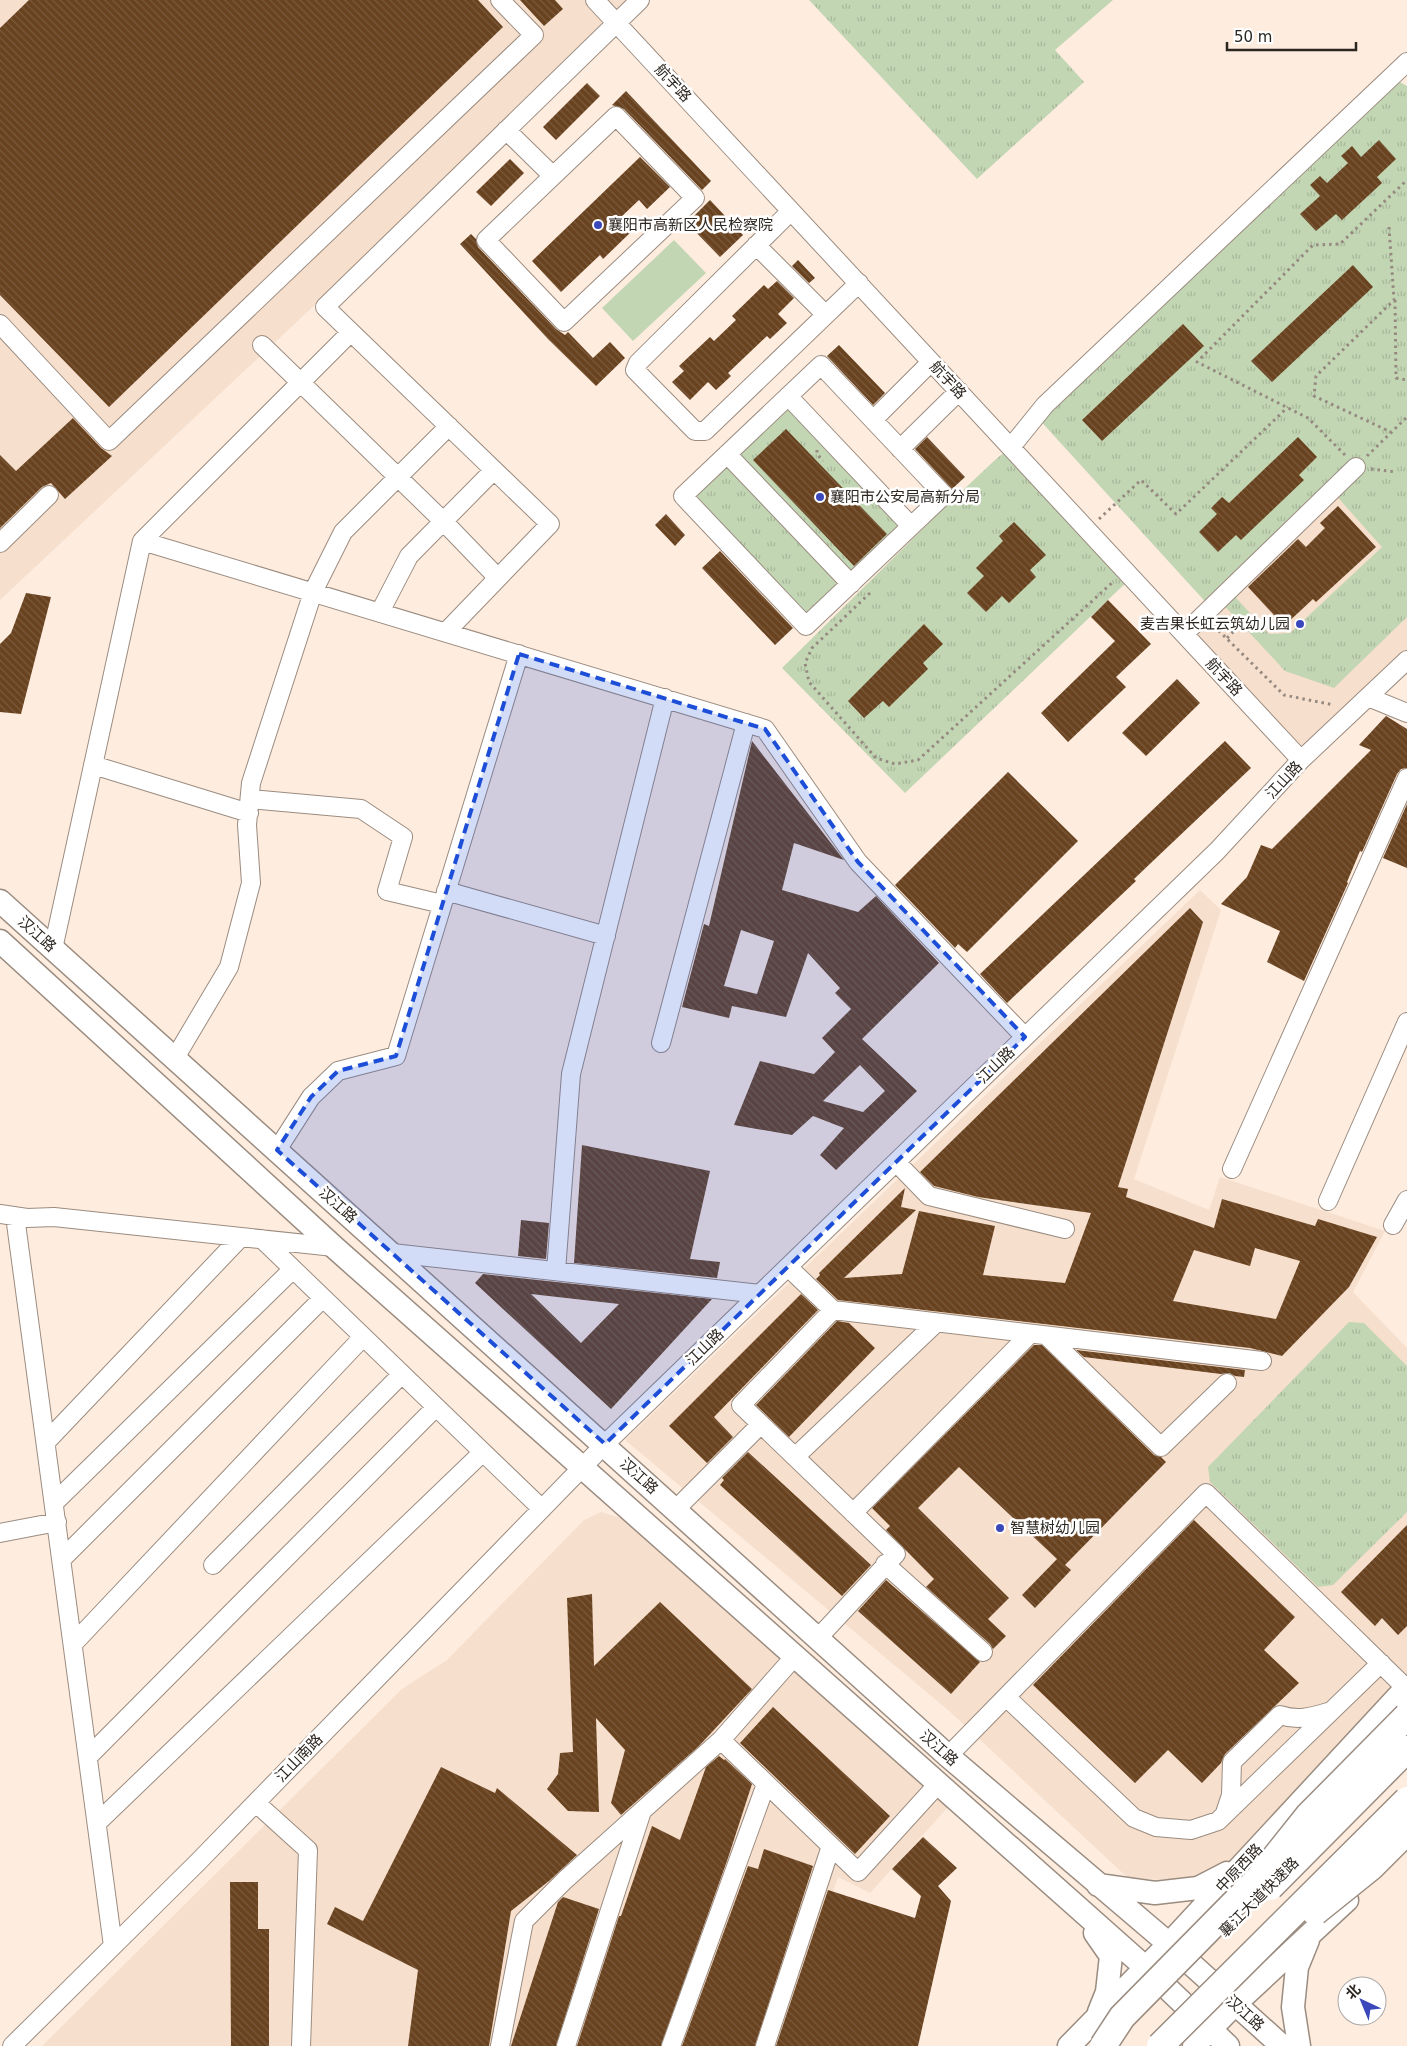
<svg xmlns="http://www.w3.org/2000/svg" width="1407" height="2046" font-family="'DejaVu Sans','Noto Sans SC',sans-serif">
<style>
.built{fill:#f6dfcc}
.grass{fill:url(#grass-tufts);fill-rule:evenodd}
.garden{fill:#c2d6b4}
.building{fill:url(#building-back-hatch);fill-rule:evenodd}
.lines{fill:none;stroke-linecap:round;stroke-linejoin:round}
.minor-casing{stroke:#9b8c80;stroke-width:20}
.major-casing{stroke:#9b8c80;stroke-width:25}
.path{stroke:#958980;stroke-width:3;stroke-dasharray:2.5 4;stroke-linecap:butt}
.minor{stroke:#fff;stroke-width:18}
.major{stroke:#fff;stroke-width:22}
.highway-bridge-casing{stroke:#9b8c80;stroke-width:29;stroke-linecap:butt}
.highway-bridge{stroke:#fff;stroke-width:26}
.marked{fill:#1d4ed8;fill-opacity:0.2;stroke:#1d4ed8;stroke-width:4;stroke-dasharray:10 6;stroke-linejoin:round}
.poi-dot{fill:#3a48bb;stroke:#fff;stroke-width:2}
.labels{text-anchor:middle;stroke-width:5;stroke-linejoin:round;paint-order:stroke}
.street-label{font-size:15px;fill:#2c2621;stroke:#fff}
.poi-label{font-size:15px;fill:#2c2621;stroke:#fff;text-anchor:start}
</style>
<defs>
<pattern id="grass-tufts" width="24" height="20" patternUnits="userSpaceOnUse" patternTransform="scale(1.25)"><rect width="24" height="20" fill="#c2d6b4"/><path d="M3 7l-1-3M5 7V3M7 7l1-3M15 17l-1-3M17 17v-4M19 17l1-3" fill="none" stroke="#a7b89a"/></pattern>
<pattern id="building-back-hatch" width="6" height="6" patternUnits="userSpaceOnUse" patternTransform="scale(1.25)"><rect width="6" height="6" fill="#69421f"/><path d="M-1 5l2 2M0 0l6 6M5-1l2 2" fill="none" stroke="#7a5b3e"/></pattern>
</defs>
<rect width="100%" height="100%" fill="#feecdf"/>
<path class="built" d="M 0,0 L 640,0 L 0,600 Z
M 1332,491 L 1407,573 L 1407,660 L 1301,760 L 1184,634 Z
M 1200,890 L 1221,910 L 1134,1179 L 1209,1210 L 1220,1177 L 1385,1231 L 1353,1292 L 1407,1348 L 1407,1683 L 1241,1854 L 1225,1866 L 1187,1880 L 1129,1879 L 948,1710 L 625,1440 Z
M 601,1512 L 624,1519 L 950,1805 L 870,1893 L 838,1877 L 779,2046 L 42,2046 L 402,1689 L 447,1660 L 584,1520 Z"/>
<path class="grass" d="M 809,0 L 1113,0 L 1055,50 L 1084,82 L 977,179 Z
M 1391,77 L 1407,86 L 1407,617 L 1334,688 L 1285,671 L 1219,600 L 1211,608 L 1036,416 ZM 1332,491 L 1382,547 L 1290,633 L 1269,634 L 1229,590 Z
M 788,396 L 911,526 L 806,626 L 683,496 Z
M 1011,447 L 1132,577 L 905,793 L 782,668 L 945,507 L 995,460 Z
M 1349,1322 L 1364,1323 L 1407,1366 L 1407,1512 L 1333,1585 L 1318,1587 L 1210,1482 L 1208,1467 Z"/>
<path class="garden" d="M 674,240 L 706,273 L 633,341 L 602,308 Z"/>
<path class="building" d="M 29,0 L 478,0 L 503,27 L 109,407 L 0,295 L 0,28 Z
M 520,0 L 555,0 L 563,9 L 544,26 Z
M 587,83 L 600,96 L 556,140 L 543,127 Z
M 626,91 L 711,181 L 702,190 L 624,109 L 612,105 Z
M 1379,140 L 1396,159 L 1377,177 L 1382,183 L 1342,220 L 1336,214 L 1316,231 L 1300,214 L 1320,196 L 1310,185 L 1320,176 L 1327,183 L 1348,163 L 1341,156 L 1352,146 L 1361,157 Z
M 640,157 L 670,187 L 647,209 L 639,200 L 620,218 L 632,231 L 603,259 L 600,255 L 561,292 L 532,261 Z
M 510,159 L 524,173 L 491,206 L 476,192 Z
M 710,200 L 743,235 L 720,257 L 687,223 Z
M 471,234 L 476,239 L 478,247 L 556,329 L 565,335 L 568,332 L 593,358 L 610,342 L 625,358 L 596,386 L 548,339 L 460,244 Z
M 798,260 L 815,278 L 809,283 L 792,266 Z
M 1353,265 L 1373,287 L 1272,382 L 1251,361 Z
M 777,281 L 794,298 L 778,314 L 787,323 L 770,339 L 767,336 L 728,373 L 731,376 L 716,390 L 708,382 L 690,400 L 672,382 L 684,371 L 679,366 L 710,337 L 714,341 L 736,320 L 732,316 L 764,285 L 768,289 Z
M 1183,324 L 1204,346 L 1102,441 L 1082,420 Z
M 839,345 L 885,393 L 873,405 L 827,356 Z
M 73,418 L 101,448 L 112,456 L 65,499 L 51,483 L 42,487 L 0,528 L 0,455 L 16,471 Z
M 786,429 L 887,534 L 854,566 L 753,460 Z
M 927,437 L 965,477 L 952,489 L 915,449 Z
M 1298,437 L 1317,457 L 1299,475 L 1304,480 L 1241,540 L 1236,535 L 1218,552 L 1199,532 L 1217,514 L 1211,508 L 1222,497 L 1229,503 Z
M 1338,506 L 1376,547 L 1316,602 L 1313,599 L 1284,626 L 1248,587 L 1298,539 L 1306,547 L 1325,528 L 1320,523 Z
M 666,514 L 685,535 L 675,546 L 655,525 Z
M 1014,522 L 1046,555 L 1030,570 L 1036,577 L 1009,603 L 1002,596 L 986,612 L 967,593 L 984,576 L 976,568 L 1003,541 L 999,536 Z
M 720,551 L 793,628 L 775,645 L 702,568 Z
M 26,593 L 51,597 L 21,714 L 0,712 L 0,644 L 11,633 Z
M 1108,600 L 1151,644 L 1116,677 L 1126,687 L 1068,742 L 1041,713 L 1115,641 L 1091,617 Z
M 924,624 L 943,644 L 923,663 L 928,669 L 889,707 L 883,701 L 864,718 L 848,701 Z
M 1177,679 L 1200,703 L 1146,756 L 1122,733 Z
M 1386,716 L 1407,729 L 1407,768 L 1401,769 L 1397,774 L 1362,852 L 1360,851 L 1347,882 L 1348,883 L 1304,981 L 1267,962 L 1280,931 L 1221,904 L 1247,877 L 1261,845 L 1272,849 L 1371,750 L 1359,745 Z
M 752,741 L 844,860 L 794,843 L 782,890 L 858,912 L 876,896 L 939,963 L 862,1039 L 917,1091 L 836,1170 L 820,1155 L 844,1128 L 813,1116 L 792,1135 L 734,1125 L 760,1061 L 814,1074 L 835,1052 L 822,1038 L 851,1009 L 835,993 L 840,988 L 808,953 L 786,1017 L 732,1006 L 729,1018 L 682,1007 L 704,924 L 709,926 ZM 741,930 L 774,941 L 757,994 L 724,986 ZM 860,1065 L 885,1091 L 863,1112 L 823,1101 Z
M 1225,741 L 1251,768 L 1134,879 L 1136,881 L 1007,1003 L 980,974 Z
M 1008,772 L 1078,841 L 967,952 L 958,944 L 955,948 L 895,885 Z
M 1407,804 L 1407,868 L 1383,858 Z
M 1190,908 L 1203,922 L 1118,1187 L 1128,1189 L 1126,1197 L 1214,1228 L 1222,1199 L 1315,1226 L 1318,1219 L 1377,1237 L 1349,1287 L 1282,1356 L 1250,1348 L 838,1300 L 816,1279 L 820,1275 L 819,1273 L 905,1188 L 901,1207 L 916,1210 L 844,1278 L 902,1274 L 919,1211 L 995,1226 L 983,1275 L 1065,1283 L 1091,1213 L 978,1197 L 934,1186 L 920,1172 ZM 1255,1248 L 1300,1261 L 1276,1319 L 1173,1301 L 1194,1250 L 1250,1266 Z
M 582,1145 L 710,1171 L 690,1259 L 720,1262 L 717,1278 L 574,1263 Z
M 521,1220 L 549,1223 L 546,1259 L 518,1256 Z
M 483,1274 L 712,1299 L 611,1409 L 475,1283 ZM 531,1294 L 619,1304 L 581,1343 Z
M 801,1294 L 818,1310 L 714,1417 L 733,1437 L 707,1463 L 669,1426 Z
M 837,1321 L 849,1323 L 875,1348 L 789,1437 L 756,1405 Z
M 1034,1345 L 1042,1345 L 1154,1455 L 1161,1457 L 1166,1462 L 1065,1565 L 1071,1570 L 1035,1608 L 1022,1595 L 1057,1559 L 959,1467 L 918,1508 L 1009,1598 L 988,1619 L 1006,1636 L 993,1649 L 990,1644 L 926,1587 L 934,1579 L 886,1530 L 890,1526 L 872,1508 Z
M 1076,1350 L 1245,1370 L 1244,1377 L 1235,1376 L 1229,1373 L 1221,1374 L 1084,1357 Z
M 748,1452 L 871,1565 L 842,1596 L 720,1485 L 724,1480 L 722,1478 Z
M 1194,1520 L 1295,1617 L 1264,1650 L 1299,1683 L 1225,1754 L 1221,1763 L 1202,1783 L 1168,1750 L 1135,1783 L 1033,1685 Z
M 1407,1525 L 1407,1626 L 1398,1635 L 1382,1618 L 1375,1626 L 1341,1592 Z
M 886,1580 L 980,1662 L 951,1694 L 858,1611 Z
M 592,1594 L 594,1666 L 660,1602 L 752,1689 L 698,1747 L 621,1815 L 611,1803 L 625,1750 L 596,1718 L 599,1812 L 568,1811 L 547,1789 L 558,1774 L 560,1753 L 573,1752 L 567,1598 Z
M 773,1707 L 890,1816 L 855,1854 L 740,1743 Z
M 719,1756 L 724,1760 L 725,1759 L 752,1784 L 728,1858 L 661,2046 L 577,2046 L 619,1916 L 621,1916 L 652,1826 L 680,1840 L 706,1767 Z
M 441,1767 L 495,1793 L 497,1788 L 577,1855 L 549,1881 L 511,1911 L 489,2046 L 408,2046 L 418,1970 L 327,1924 L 335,1907 L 363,1921 Z
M 923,1837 L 957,1868 L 938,1886 L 951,1901 L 918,2046 L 776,2046 L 828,1890 L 915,1918 L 921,1896 L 892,1869 Z
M 764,1849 L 813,1866 L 755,2046 L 682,2046 L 748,1866 L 758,1869 Z
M 230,1882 L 258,1882 L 258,1929 L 269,1929 L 269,2046 L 231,2046 Z
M 563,1897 L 599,1909 L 556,2046 L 511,2046 L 558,1902 Z"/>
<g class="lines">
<defs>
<path id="minor" d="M 595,0 L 1301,760
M 506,130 L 553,176 L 486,240 L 564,322 L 695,198 L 616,116 L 553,176
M 791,211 L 638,363 L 635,370 L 695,431 L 705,431 L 859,283
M 756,245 L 826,315
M 0,324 L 109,441 L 534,35 L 500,0
M 262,345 L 443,521 L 498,578
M 788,396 L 911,526
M 873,420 L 944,495 L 806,626 L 683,496 L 821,365 L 873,420 L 931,362
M 1011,447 L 1045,405 L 1407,62
M 900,449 L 959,391
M 727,454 L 851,584
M 142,541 L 351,332
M 0,543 L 49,495
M 380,612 L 409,556 L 494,470
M 446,632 L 550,524 L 325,307 L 640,0
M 1184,634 L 1356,467
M 1368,697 L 1407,713
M 93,765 L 249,813
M 250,799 L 361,809 L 403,837 L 387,891 L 442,904
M 446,891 L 606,936
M 53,949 L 142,541 L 765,729 L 858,862 L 1025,1037
M 661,1043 L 746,723
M 175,1058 L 229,967 L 251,883 L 247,825 L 251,783 L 313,592 L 343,532 L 449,426
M 277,1150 L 311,1097 L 338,1071 L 396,1056 L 519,654
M 896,1162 L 929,1196 L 1065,1229
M 1232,1169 L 1407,778
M 1328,1201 L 1407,1022
M 0,1214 L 27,1218 L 54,1217 L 334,1247
M 15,1216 L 113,1946
M 1393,1225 L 1407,1200
M 262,1239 L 542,1509
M 392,1253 L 760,1294
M 788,1267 L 833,1310
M 556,1271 L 571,1074 L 665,698
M 1047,1336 L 1161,1447 L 1227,1383
M 46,1442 L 241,1237
M 795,1457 L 936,1323
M 54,1503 L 293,1269
M 676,1509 L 761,1424
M 853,1513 L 1030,1334
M 0,1533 L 57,1522
M 62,1559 L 323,1298
M 885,1564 L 983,1652
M 213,1565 L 402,1374
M 818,1638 L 896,1554 L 741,1405 L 833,1310 L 1262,1361
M 73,1644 L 363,1337
M 1006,1697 L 1134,1818 L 1156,1827 L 1191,1830 L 1218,1821 L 1381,1663
M 721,1740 L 795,1656
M 948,1756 L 1206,1493 L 1406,1688
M 88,1757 L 436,1407
M 256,1803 L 308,1850 L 301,2046
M 1225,1813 L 1231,1795 L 1232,1762 L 1280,1715 C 1298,1721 1311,1717 1328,1712
M 97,1823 L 483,1452
M 12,2046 L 198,1862 L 605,1444 L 1217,851 L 1301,760 L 1407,660
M 500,2046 L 524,1921 L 565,1880 L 721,1740 L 858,1872 L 938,1784
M 566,2046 L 642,1811
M 671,2046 L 766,1784
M 765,2046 L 831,1846"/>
<path id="major" d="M 0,901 L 948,1756 L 1169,1944 L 1282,2046
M 0,941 L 334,1247 L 1146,1968 L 1228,2046
M 1098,1885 L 1155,1893 L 1198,1888 L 1227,1873
M 1095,1933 L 1111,1956 L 1107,1992 L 1099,2012
M 1069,2046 L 1169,1944 L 1407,1687
M 1194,2046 L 1235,2004 L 1347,1900
M 1299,2046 L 1293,2007 L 1297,1967 L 1308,1940"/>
</defs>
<use href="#minor" class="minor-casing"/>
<use href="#major" class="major-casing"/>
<path class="path" d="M 1389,227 L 1394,300 L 1316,376 L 1314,396 L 1391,432
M 1395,300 L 1396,378 L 1407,380
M 817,450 L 817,454 L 823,461
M 1345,455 L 1308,418 L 1197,362 L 1313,245 L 1340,244 L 1407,180
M 1367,456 L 1407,417
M 1371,469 L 1396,472
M 1099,519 L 1141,480 L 1176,514 L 1288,407
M 870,593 L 812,648 L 805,663 L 809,682 L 876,758 L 895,764 L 918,760 L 1114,581
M 1214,626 L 1284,695 L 1334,705
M 1227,638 L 1241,624"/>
<use href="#minor" class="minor"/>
<use href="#major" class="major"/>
<defs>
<path id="highway-bridge" d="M 1270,1887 L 1407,1749
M 1315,1912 L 1371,1867 L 1407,1831
M 1103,2046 L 1122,2017 L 1257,1880 L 1308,1816 L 1407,1716
M 1160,2046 L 1407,1800"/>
</defs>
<use href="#highway-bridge" class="highway-bridge-casing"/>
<use href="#highway-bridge" class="highway-bridge"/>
</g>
<path class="marked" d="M 519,654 L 765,729 L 858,862 L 1025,1037 L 605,1444 L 277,1150 L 311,1097 L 338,1071 L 396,1056 Z"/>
<g class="poi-dot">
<circle cx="598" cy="225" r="5"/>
<circle cx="820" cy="497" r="5"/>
<circle cx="1300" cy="624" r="5"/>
<circle cx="1000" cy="1528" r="5"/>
</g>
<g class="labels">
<g class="street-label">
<text transform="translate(673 83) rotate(47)" y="5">航宇路</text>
<text transform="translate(948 380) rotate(47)" y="5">航宇路</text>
<text transform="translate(1224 677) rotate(47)" y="5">航宇路</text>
<text transform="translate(1284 780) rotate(-47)" y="5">江山路</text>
<text transform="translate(37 934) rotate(42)" y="5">汉江路</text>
<text transform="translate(996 1065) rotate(-44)" y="5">江山路</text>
<text transform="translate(338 1205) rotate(42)" y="5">汉江路</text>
<text transform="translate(705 1347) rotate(-44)" y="5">江山路</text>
<text transform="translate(639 1476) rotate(42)" y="5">汉江路</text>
<text transform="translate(939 1748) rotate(42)" y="5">汉江路</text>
<text transform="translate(299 1758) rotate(-46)" y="5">江山南路</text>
<text transform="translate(1239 1868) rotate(-47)" y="5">中原西路</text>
<text transform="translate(1259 1897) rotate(-45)" y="5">襄江大道快速路</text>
<text transform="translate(1245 2013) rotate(42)" y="5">汉江路</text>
</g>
<g class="poi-label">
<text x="608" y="230">襄阳市高新区人民检察院</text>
<text x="830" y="502">襄阳市公安局高新分局</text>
<text x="1290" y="629" text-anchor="end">麦吉果长虹云筑幼儿园</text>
<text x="1010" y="1533">智慧树幼儿园</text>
</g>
</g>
<g transform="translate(1362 2001) rotate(316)"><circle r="24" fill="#ffffff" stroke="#aba8a6"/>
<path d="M0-4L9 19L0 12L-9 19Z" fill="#3a48bb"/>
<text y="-8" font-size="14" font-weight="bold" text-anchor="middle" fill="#2c2621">北</text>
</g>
<path d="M1227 42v8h129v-8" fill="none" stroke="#2c2621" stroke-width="2.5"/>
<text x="1234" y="42" font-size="15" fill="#2c2621" stroke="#ffffff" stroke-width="4" paint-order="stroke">50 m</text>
</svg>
